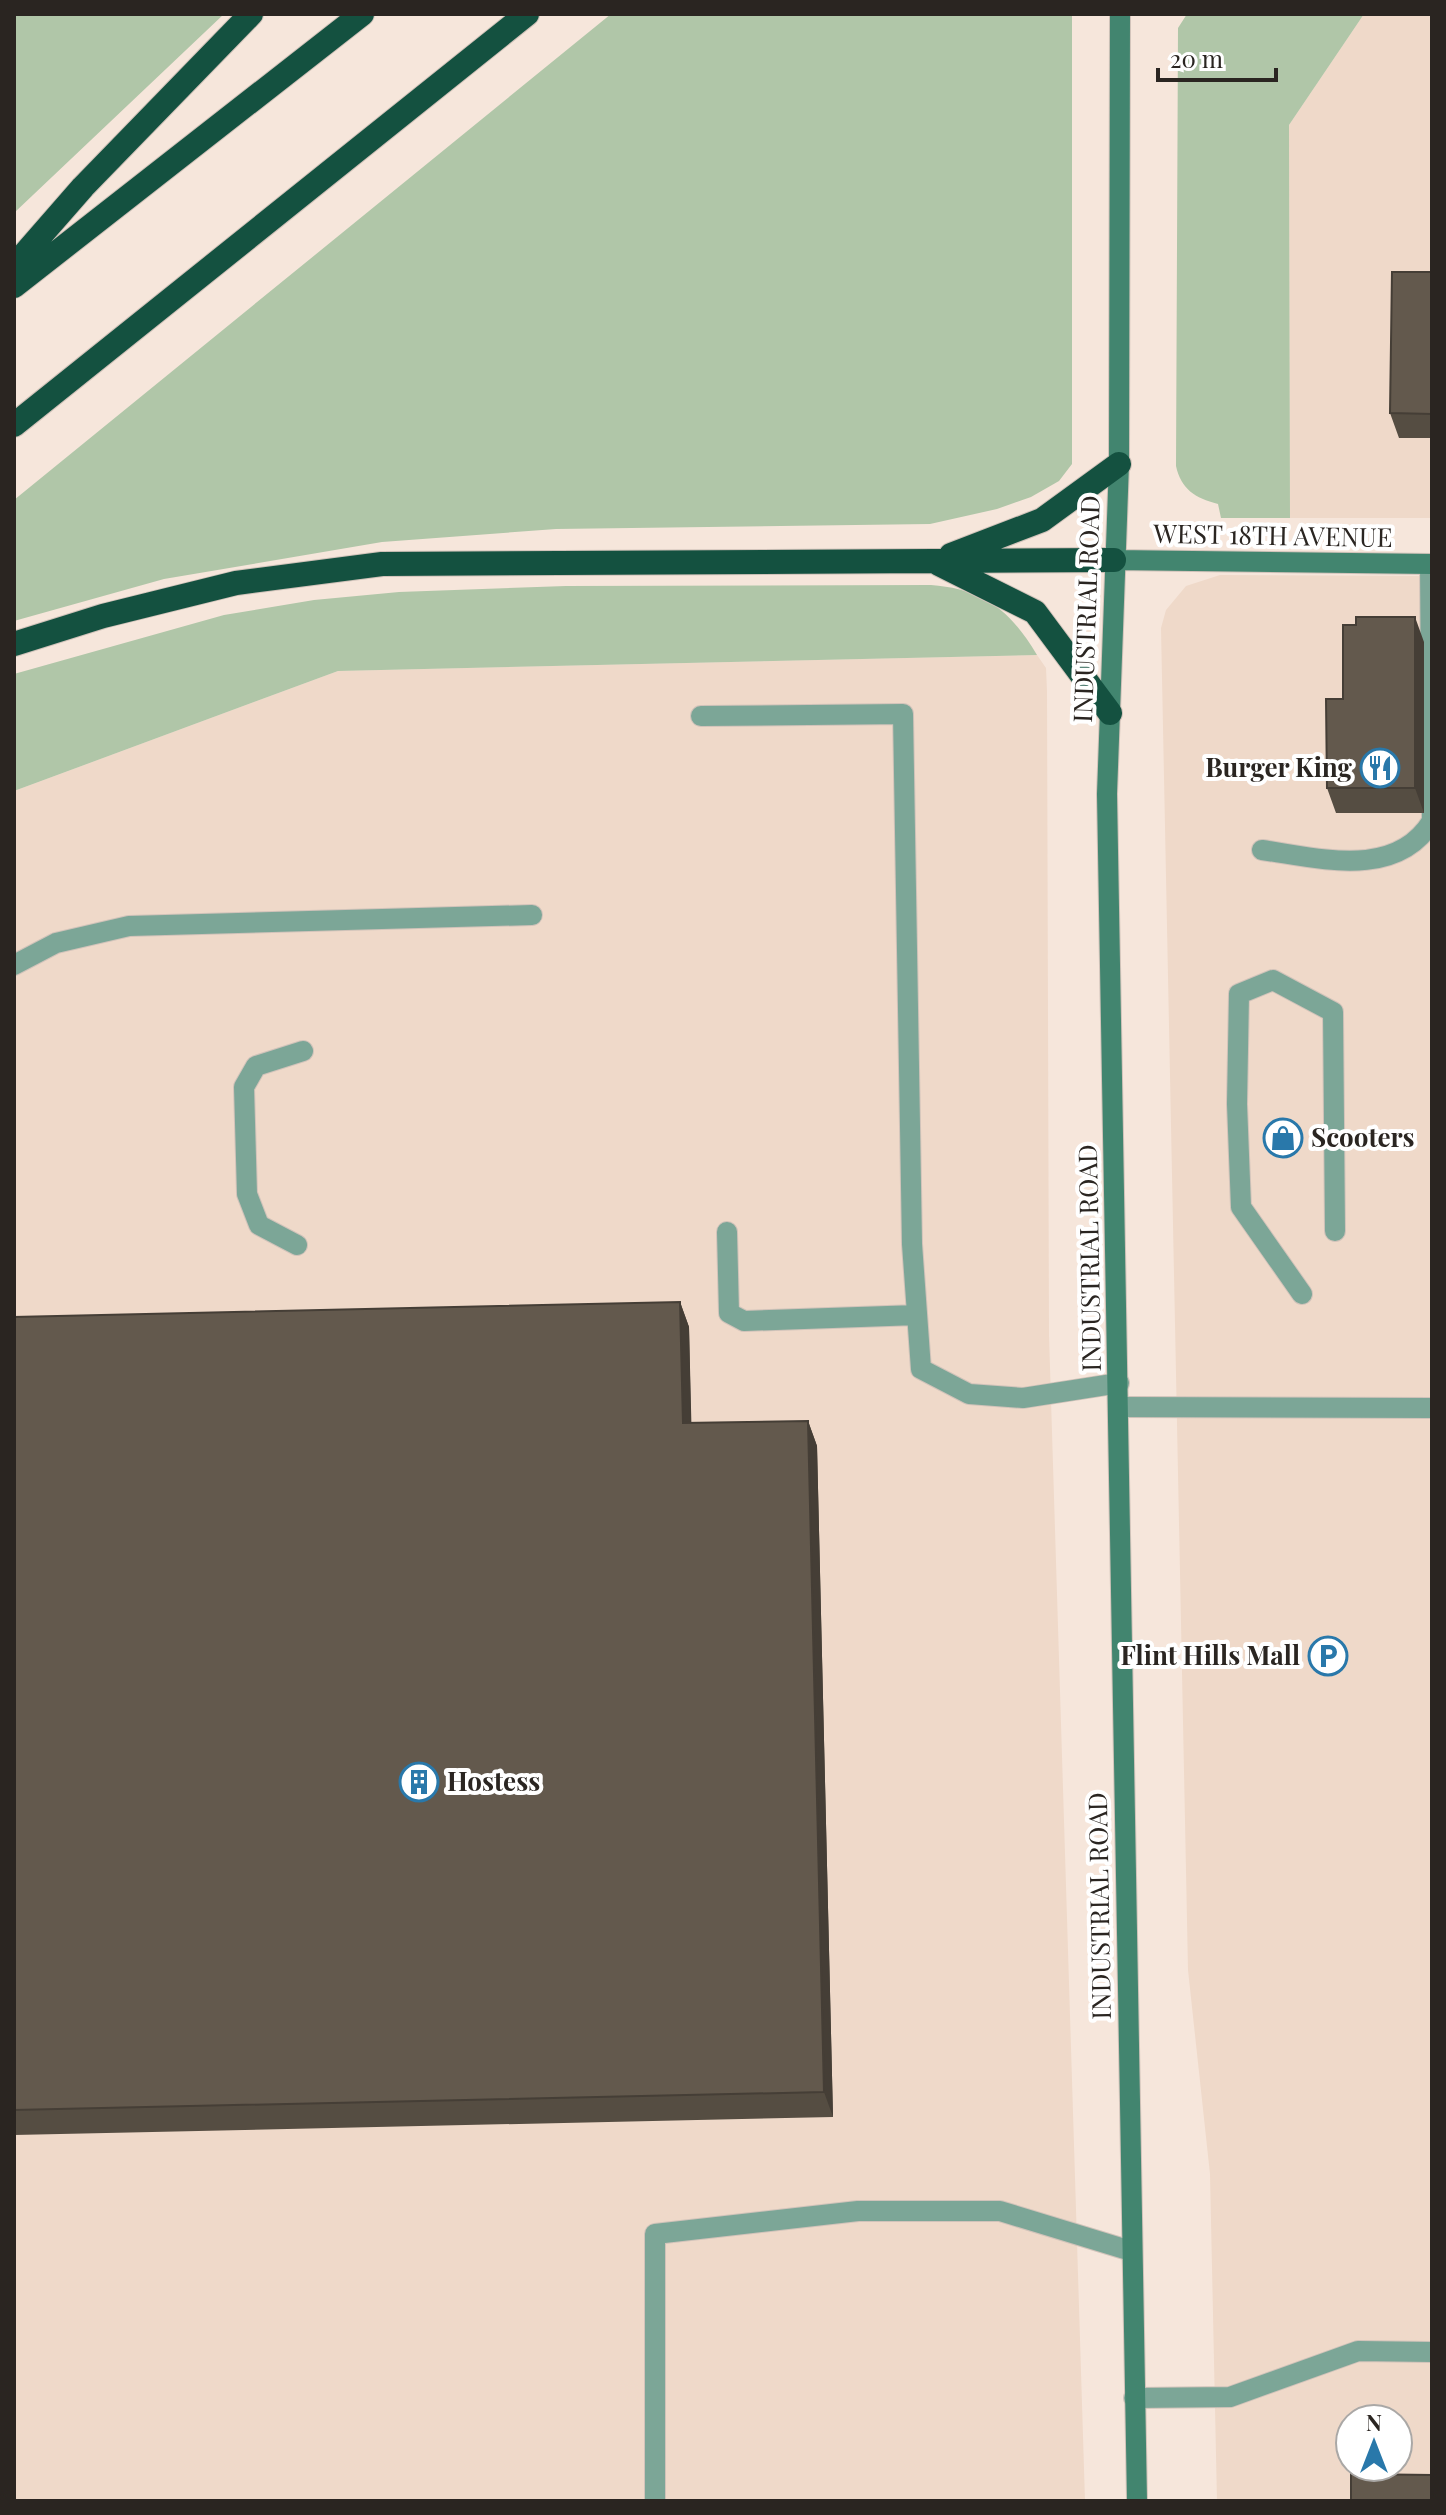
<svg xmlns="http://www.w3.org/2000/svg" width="1446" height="2515" font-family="'Playfair Display',serif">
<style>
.built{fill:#efd9c9;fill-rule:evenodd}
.green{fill:#b0c6a8}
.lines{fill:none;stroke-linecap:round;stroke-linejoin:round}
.lane-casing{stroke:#d1c3ba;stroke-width:22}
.secondary-casing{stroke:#d1c3ba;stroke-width:22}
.highway-casing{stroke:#d1c3ba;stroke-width:26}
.lane{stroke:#7ca697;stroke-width:20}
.secondary{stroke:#42856f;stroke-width:20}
.highway{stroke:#145140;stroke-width:24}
.wall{fill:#554d42}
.shaded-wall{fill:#453e36}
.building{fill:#63594d;stroke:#453e36;stroke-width:2}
.labels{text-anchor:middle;stroke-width:8;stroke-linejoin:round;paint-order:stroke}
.street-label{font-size:26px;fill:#2a2521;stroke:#fff}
.poi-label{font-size:26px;font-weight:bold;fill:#2a2521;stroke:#fff;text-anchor:end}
</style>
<rect width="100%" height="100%" fill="#f6e6db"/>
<path class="built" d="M 1364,14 L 1432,14 L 1432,518 L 1290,518 L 1289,125 Z
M 1220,575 L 1432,576 L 1432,2501 L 1217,2501 L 1210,2174 L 1188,1970 L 1161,628 L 1166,610 L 1186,586 ZM 1350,2419 L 1398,2419 L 1398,2467 L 1350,2467 Z
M 1037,655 L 1046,668 L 1047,691 L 1049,1335 L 1085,2501 L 14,2501 L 14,791 L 338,671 Z"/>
<path class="green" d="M 14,14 L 224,14 L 14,213 Z
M 611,14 L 1072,14 L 1072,464 L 1059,481 L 1031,497 L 997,509 L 930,524 L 556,529 L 382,542 L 164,579 L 14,621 L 14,500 Z
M 1187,14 L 1364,14 L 1289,125 L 1290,518 L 1221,518 L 1218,504 C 1195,498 1181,489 1176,466 L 1178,28 Z
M 931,585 C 984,589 1010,610 1037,655 L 338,671 L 14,791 L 14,674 L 224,615 L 314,600 L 399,592 L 566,586 Z"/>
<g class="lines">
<defs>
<path id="lane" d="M 701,716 L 903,714 L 912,1244 L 921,1369 L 969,1394 L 1023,1398 L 1119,1383
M 1262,850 C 1319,858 1396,880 1432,821 L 1430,564
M 14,965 L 56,943 L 129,926 L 532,915
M 727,1232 L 729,1313 L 744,1321 L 917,1315
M 297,1245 L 259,1225 L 247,1194 L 244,1087 L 256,1066 L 303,1051
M 1302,1294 L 1241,1207 L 1237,1104 L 1239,994 L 1273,980 L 1333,1012 L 1335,1231
M 1118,1407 L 1432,1408
M 1134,2398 L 1230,2397 L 1358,2351 L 1432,2352
M 655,2501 L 655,2234 L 858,2211 L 1000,2211 L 1131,2251"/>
<path id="secondary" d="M 1120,14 L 1119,464 L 1107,794 L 1137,2501
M 1114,560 L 1432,564"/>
<path id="highway" d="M 14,266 L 83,187 L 251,14
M 14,286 L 362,14
M 14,425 L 527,14
M 951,555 L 1042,520 L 1119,464
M 939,564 L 1035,612 L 1110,713
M 14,644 L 103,616 L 236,583 L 382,564 L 1114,560"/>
</defs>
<use href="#lane" class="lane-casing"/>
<use href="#secondary" class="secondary-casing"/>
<use href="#highway" class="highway-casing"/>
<use href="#lane" class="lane"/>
<use href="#secondary" class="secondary"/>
<use href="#highway" class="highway"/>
</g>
<path class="wall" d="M 1432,272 L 1432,438 L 1399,438 L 1390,413 Z
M 1424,642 L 1424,813 L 1336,813 L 1327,788 L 1343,699 Z
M 680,1302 L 689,1327 L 691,1423 L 808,1421 L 817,1446 L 833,2117 L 14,2135 L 14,1317 Z"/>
<path class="shaded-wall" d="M 1415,617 L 1424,642 L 1424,813 L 1415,788 Z
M 680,1302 L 689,1327 L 692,1448 L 683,1423 Z
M 808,1421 L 817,1446 L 833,2117 L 824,2092 Z"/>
<path class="building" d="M 1392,272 L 1432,272 L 1432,414 L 1390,413 Z
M 1356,617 L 1415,617 L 1415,788 L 1327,788 L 1326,699 L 1343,699 L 1343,625 L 1356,625 Z
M 680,1302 L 683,1423 L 808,1421 L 824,2092 L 14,2110 L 14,1317 Z
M 1351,2474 L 1432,2475 L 1432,2501 L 1351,2501 Z"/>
<defs>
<symbol id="restaurant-ring" viewBox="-11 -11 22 22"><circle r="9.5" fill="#fff" stroke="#2978aa" stroke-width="1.5"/><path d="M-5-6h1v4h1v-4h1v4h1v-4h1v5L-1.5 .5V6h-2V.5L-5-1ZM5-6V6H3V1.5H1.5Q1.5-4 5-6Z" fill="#2978aa"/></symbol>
<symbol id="shop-ring" viewBox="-11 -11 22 22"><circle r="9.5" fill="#fff" stroke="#2978aa" stroke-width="1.5"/><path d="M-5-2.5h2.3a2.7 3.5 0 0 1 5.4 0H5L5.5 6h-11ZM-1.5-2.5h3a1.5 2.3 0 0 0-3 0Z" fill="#2978aa"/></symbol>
<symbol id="parking-ring" viewBox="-11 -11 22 22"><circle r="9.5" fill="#fff" stroke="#2978aa" stroke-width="1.5"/><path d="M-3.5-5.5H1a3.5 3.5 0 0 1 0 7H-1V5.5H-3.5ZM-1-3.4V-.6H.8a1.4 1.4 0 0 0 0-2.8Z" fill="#2978aa"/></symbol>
<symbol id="building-ring" viewBox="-11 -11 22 22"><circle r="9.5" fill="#fff" stroke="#2978aa" stroke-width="1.5"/><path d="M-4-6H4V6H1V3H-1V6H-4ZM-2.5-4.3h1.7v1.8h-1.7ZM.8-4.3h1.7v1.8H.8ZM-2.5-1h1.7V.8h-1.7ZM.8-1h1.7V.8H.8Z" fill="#2978aa"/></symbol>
</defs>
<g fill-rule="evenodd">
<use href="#restaurant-ring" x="1358" y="746" width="44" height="44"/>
<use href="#shop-ring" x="1261" y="1116" width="44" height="44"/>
<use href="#parking-ring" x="1306" y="1634" width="44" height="44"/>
<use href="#building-ring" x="397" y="1760" width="44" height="44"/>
</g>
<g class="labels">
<g class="street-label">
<text transform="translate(1273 536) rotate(1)" y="9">WEST 18TH AVENUE</text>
<text transform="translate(1087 609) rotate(-88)" y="9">INDUSTRIAL ROAD</text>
<text transform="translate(1090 1258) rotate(-91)" y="9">INDUSTRIAL ROAD</text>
<text transform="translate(1100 1906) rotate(-91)" y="9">INDUSTRIAL ROAD</text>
</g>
<g class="poi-label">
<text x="1352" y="777">Burger King</text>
<text x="1311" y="1147" text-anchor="start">Scooters</text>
<text x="1300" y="1665">Flint Hills Mall</text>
<text x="447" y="1791" text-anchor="start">Hostess</text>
</g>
</g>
<rect width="1446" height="2515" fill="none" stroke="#2a2521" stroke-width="32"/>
<g transform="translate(1374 2443)"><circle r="38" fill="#ffffff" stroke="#aaa8a6" stroke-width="2"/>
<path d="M0-6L14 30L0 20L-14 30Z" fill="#2978aa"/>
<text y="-12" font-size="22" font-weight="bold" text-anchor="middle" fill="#2a2521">N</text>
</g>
<path d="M1158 68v12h118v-12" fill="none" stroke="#2a2521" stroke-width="4"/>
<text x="1170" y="68" font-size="24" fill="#2a2521" stroke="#ffffff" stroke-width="6" paint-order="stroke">20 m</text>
</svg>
